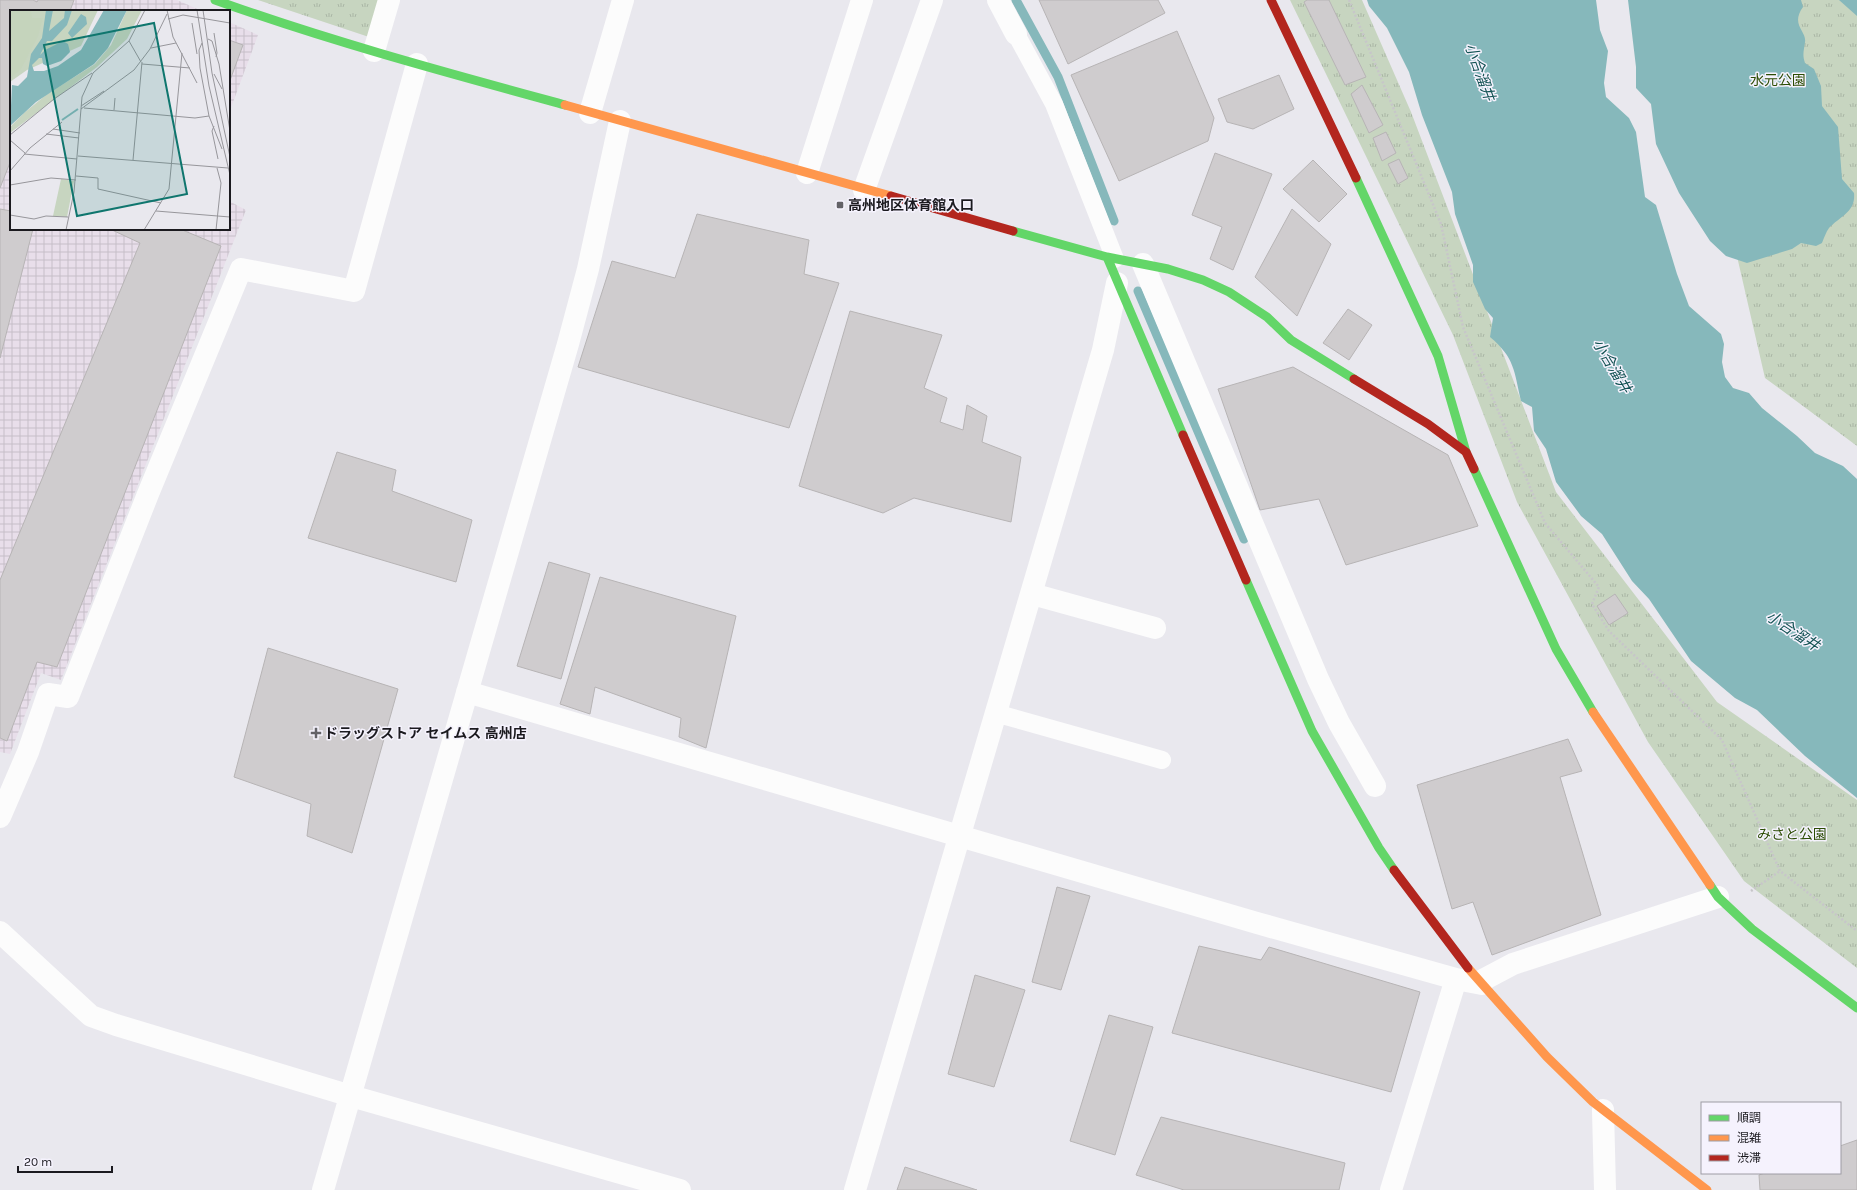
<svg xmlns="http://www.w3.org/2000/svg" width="1857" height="1190" font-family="Karla,'Noto Sans JP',sans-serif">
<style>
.industrial{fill:url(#industrial-grid)}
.grass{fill:url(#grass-tufts)}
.water{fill:#86b8bb}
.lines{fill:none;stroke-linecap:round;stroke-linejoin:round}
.stream{stroke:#86b8bb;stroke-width:9}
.building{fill:#cfccce;stroke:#b7b4b5}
.path{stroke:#c7c6c9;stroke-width:2.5;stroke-dasharray:2 2;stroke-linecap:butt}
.lane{stroke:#fcfcfc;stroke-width:18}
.street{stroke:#fcfcfc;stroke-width:22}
.fast{stroke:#63d668;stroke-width:9}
.slow{stroke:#ff974d;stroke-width:9}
.jam{stroke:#b3261e;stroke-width:9}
.poi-dot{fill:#636267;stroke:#f5f2fd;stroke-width:1.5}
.labels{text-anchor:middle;stroke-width:3;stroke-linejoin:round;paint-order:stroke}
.park-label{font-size:14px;fill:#2b4c03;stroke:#f5f2fd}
.poi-label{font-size:14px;font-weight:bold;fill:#1b1a1f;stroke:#f5f2fd;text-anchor:start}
.water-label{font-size:15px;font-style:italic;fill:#125253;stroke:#f5f2fd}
.inset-river{fill:none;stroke:#86b8bb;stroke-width:2}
.inset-road{fill:none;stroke:#97969b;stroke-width:1}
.view{fill:#0f766e;fill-opacity:0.15;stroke:#0f766e;stroke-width:2}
.inset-edge{fill:none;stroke:#1b1a1f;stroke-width:2}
</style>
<defs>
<pattern id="industrial-grid" width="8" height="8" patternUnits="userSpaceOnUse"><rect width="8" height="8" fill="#e8deea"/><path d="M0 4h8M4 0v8" fill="none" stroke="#c6bec8"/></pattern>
<pattern id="grass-tufts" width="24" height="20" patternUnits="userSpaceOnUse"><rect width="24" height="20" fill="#c7d5c0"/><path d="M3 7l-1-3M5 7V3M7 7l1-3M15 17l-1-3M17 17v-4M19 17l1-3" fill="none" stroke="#aab6a5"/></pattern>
</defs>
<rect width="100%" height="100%" fill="#e9e8ee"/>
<path class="industrial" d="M 0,0 L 177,0 L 202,11 L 11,11 L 11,229 L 229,229 L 229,201 L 246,210 L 61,680 L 41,673 L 10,754 L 0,752 Z
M 229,22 L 258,35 L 229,113 Z"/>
<path class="grass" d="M 258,0 L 381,0 L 369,37 Z
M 1290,0 L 1362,0 L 1411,112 L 1556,492 L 1717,702 L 1857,800 L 1857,968 L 1744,881 L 1648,742 L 1517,502 L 1453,335 Z
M 1678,0 L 1857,0 L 1857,446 L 1765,378 Z"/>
<path class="water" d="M 1367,0 L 1596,0 L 1600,30 L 1608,51 L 1604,83 L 1606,97 L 1629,118 L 1636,132 L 1645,197 L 1656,205 L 1677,274 L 1689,306 L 1721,334 L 1724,344 L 1722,362 L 1725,377 L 1733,388 L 1749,393 L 1762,408 L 1797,436 L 1815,453 L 1843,466 L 1857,479 L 1857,798 L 1805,756 L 1757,710 L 1735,698 L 1691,661 L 1649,599 L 1632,581 L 1602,534 L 1581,516 L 1556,482 L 1546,449 L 1534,431 L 1532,407 L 1521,401 C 1514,371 1515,358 1490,337 L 1493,318 L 1485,309 L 1473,282 L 1473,265 L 1455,214 L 1452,192 L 1422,115 L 1409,72 L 1387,28 L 1369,6 Z
M 1628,0 L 1801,0 L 1803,7 C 1790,25 1807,31 1805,42 C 1804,50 1802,55 1805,63 L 1814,69 L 1821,86 L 1822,106 L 1838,127 L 1842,179 L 1854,193 C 1856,212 1840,216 1829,228 C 1826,232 1824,238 1822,243 L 1816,246 L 1801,243 L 1792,249 L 1747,263 L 1726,256 L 1710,241 L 1679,193 L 1656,144 L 1651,104 L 1636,88 L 1636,67 Z
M 1839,0 L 1857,0 L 1857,16 Z"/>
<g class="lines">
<path class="stream" d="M 1016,0 L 1058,77 L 1114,221
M 1138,291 L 1244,539"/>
</g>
<path class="building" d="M 0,0 L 33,0 L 37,2 L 38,0 L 74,0 L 70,11 L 11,11 L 11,160 L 0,188 Z
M 1039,0 L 1158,0 L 1165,13 L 1068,64 Z
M 1307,0 L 1329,0 L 1366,77 L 1345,85 L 1304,2 Z
M 1177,31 L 1214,118 L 1208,141 L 1119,181 L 1071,75 Z
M 229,40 L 243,45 L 229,83 Z
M 1279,75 L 1294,109 L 1253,129 L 1227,122 L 1218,99 Z
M 1362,85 L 1383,125 L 1369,133 L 1351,94 Z
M 1386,132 L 1396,153 L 1382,161 L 1373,138 Z
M 1215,153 L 1272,174 L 1233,270 L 1210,259 L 1222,227 L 1192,215 Z
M 1399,159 L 1408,178 L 1398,184 L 1388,164 Z
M 1313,160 L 1347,194 L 1319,222 L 1283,189 Z
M 0,209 L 11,211 L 11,229 L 33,229 L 0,358 Z
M 1292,209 L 1331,244 L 1297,316 L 1255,277 Z
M 697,214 L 809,240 L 804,274 L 839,283 L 789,428 L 578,367 L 612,261 L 675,278 Z
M 110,229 L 180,229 L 221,246 L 57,667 L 37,662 L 7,741 L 0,738 L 0,580 L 140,243 Z
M 1348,309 L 1372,325 L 1349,360 L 1323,343 Z
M 850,311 L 942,335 L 924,388 L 947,398 L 940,422 L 963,430 L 967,405 L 987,416 L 982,442 L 1021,457 L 1011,522 L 914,498 L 883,513 L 799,486 Z
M 1293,367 L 1448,455 L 1478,526 L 1346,565 L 1319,499 L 1260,510 L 1218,389 Z
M 337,452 L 396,470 L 392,491 L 472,520 L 456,582 L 308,538 Z
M 549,562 L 590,574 L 561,679 L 517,666 Z
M 600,577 L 736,616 L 706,748 L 679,737 L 681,718 L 595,687 L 590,714 L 560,704 Z
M 1615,594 L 1628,613 L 1609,625 L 1597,606 Z
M 268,648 L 398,689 L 352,853 L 307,836 L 311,804 L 234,777 Z
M 1568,739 L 1582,771 L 1560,777 L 1601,915 L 1492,955 L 1473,902 L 1452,909 L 1417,785 Z
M 1057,887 L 1090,896 L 1061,990 L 1032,982 Z
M 1199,946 L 1261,960 L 1269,947 L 1420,992 L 1391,1092 L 1172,1033 Z
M 975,975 L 1025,990 L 994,1087 L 948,1074 Z
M 1109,1015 L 1153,1027 L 1115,1155 L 1070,1141 Z
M 1161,1117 L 1345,1163 L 1339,1190 L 1184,1190 L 1136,1175 Z
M 1857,1140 L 1857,1190 L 1760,1190 L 1759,1175 L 1765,1173 L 1840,1173 L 1840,1146 Z
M 905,1167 L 977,1190 L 897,1190 Z"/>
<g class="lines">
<path class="path" d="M 1349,0 L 1441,224 L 1463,327 L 1545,523 L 1599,587 L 1592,604 L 1609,631 L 1722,740 L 1780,871 L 1857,931
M 1751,891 L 1780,871"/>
<path class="lane" d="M 1016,34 L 1054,104 L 1115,259
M 995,713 L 1162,760"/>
<path class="street" d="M 998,0 L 1016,34
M 374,51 L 389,0
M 590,113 L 623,0
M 807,173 L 862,0
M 864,190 L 932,0
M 1143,264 L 1318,679 L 1339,723 L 1375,786
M 1032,594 L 1155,628
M 467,692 L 1257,923 L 1456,979 L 1482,984
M 0,817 L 28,752 L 48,694 L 68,697 L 148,494 L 241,269 L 354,291 L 417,64
M 0,932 L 91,1016 L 116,1025 L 351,1096 L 680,1190
M 1479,982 L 1513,964 L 1718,897
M 1603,1110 L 1605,1190
M 323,1190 L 568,344 L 588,269 L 620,121
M 855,1190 L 1103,350 L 1117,283
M 1391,1190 L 1456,979"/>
<path class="fast" d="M 215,0 C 329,41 448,73 565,105
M 1356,178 L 1438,356 L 1466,452
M 1013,231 L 1107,257 L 1168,269 L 1203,280 L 1229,292 L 1267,317 L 1291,340 L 1354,379
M 1107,257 L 1183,435
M 1474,469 L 1556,649 L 1593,712
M 1246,580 L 1312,731 L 1379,848 L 1394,870
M 1710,885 L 1718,897 L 1752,929 L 1857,1008"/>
<path class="slow" d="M 565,105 L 891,196
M 1593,712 L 1710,885
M 1468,968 L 1547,1057 L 1593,1102 L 1707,1190"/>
<path class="jam" d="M 1271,0 L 1356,178
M 891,196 L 1013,231
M 1354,379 L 1428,424 L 1466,452 L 1474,469
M 1183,435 L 1246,580
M 1394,870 L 1468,968"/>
</g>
<g class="poi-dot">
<rect x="836" y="201" width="8" height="8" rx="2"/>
<path d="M314 727h4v4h4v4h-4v4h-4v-4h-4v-4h4z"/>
</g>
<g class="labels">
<g class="park-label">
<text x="1778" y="85">水元公園</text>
<text x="1792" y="839">みさと公園</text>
</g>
<g class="poi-label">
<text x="848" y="210">高州地区体育館入口</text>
<text x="324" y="738">ドラッグストア セイムス 高州店</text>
</g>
<g class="water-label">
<text transform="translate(1480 72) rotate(70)" y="5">小合溜井</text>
<text transform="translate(1612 366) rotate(59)" y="5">小合溜井</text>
<text transform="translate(1793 631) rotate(33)" y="5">小合溜井</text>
</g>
</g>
<g transform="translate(10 10)">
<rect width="220" height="220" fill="#e9e8ee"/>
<path d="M 0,0 L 88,0 L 71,36 L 17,60 L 0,72 ZM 117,0 L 132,0 L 117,29 L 87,57 L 0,123 L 0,117 L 14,103 L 36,85 L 85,54 L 101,35 ZM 51,169 L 64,171 L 57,207 L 43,206 Z" fill="#c7d5c0"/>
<path d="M 0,0 L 21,0 L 22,8 L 33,8 L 28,26 L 11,59 L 0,68 Z" fill="#c5d4bc"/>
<path d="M 36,0 L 43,0 L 39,21 L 54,8 L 55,0 L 62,0 L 57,15 L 42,31 L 37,31 L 30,45 L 35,40 L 53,31 L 58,34 L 60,42 L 51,51 L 37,56 L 33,54 L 32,48 L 29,48 L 22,55 L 24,61 L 34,61 L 48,56 L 71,40 L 94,0 L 117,0 L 98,38 L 84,54 L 26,92 L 0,116 L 2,75 L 8,76 L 17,67 L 21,44 L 32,28 ZM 71,4 L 76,7 L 77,14 L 62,28 L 58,23 Z" fill="#86b8bb"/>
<path class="inset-river" d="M 52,110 L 68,99"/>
<path class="inset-road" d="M 157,0 L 163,27 L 187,73M 187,0 L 199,76 L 220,165M 193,0 L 202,63 L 220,147M 158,9 L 173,5 L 220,13M 182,13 L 187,44M 204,23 L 207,43 L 206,47M 198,29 L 202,31 L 209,54 L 220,121M 119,31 L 131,52M 192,33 L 189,40 L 190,58 L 199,106 L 212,139M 141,38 L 166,33M 132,54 L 180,58M 204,64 L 212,79M 71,96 L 94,81M 74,98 L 185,108 L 199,106M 71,99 L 124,60 L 140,39 L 157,4M 104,100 L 105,88M 204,116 L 202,121 L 208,149M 43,119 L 70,123M 36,124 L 69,128M 0,125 L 44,89 L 82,63M 0,130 L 15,143M 14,144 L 67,149M 68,146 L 218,158M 123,150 L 132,52M 0,161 L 20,138 L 52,112M 66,166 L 88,168 L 88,179 L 151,193M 0,175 L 41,168 L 66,170M 146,201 L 220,207M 0,205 L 24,209 L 36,206 L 58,207M 56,220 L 64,182 L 72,87 L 83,63 L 119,31 L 135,0M 134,220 L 159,179 L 172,43M 206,220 L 211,173 L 207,158"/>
<path class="view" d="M 144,13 L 177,184 L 67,206 L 34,35 Z"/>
<rect width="220" height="220" class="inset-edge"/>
</g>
<rect x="1701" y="1102" width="140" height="72" fill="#f5f2fd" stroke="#9e9ca4"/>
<rect x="1709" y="1115" width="20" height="6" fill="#63d668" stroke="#9e9ca4"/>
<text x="1737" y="1122" font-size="12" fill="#1b1a1f">順調</text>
<rect x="1709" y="1135" width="20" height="6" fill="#ff974d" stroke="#9e9ca4"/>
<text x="1737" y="1142" font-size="12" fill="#1b1a1f">混雑</text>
<rect x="1709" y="1155" width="20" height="6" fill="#b3261e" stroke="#9e9ca4"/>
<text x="1737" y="1162" font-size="12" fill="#1b1a1f">渋滞</text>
<path d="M18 1166v6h94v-6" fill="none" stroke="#1b1a1f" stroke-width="2"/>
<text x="24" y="1166" font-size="12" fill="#1b1a1f" stroke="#f5f2fd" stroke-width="3" paint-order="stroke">20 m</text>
</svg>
